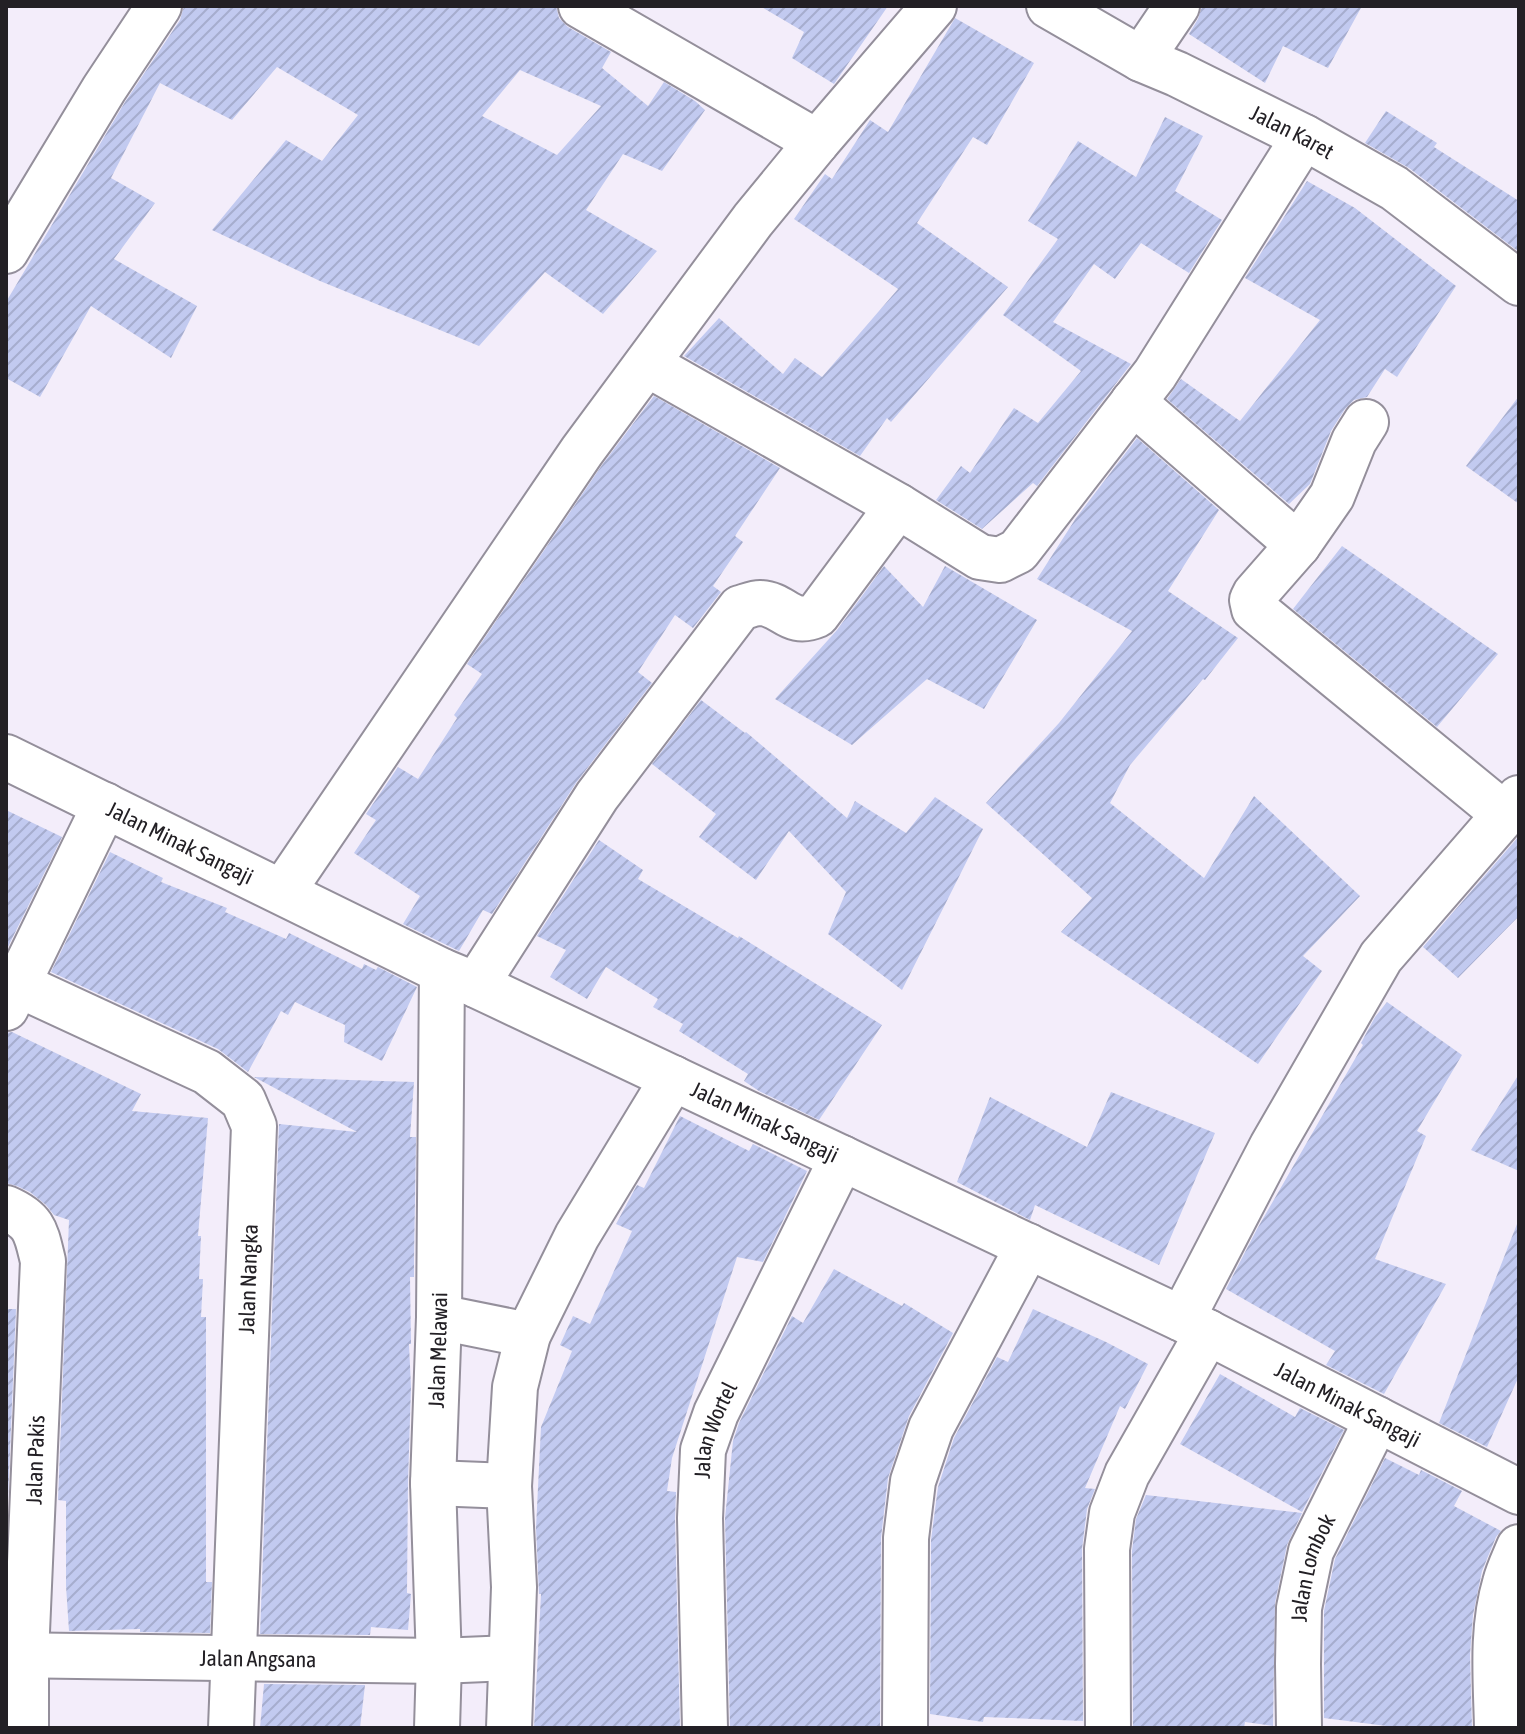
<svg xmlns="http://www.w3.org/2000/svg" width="1525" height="1734" font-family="'Asap Condensed',sans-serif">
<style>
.building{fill:url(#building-hatch);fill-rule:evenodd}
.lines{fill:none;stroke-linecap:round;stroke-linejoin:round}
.minor-casing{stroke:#948f9b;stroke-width:48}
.minor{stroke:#fff;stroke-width:44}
.labels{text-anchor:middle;stroke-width:6;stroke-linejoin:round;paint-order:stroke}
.street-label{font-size:22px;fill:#232025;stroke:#fff}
</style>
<defs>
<pattern id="building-hatch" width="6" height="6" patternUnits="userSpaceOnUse" patternTransform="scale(2)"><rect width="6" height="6" fill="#c2caf0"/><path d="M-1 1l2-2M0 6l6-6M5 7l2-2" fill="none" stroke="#a6adce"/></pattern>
</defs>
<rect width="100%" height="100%" fill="#f3edfa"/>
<path class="building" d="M 184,6 L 556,6 L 559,18 L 568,27 L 611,52 L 602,68 L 648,106 L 664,82 L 695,101 L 705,110 L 662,171 L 623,154 L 586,210 L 657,251 L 603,314 L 545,272 L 479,346 L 320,281 L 212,230 L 286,140 L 322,161 L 358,115 L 277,67 L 232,120 L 160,83 L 111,178 L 155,203 L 114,259 L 197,306 L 171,358 L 91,306 L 40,397 L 6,378 L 6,302 L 125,102 L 180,20 ZM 520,70 L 601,106 L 557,155 L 482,116 Z
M 760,6 L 888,6 L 834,84 L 792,58 L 804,32 Z
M 1202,6 L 1362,6 L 1328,68 L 1283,46 L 1265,83 L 1189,34 L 1198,19 Z
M 955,18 L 1034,63 L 987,145 L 973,137 L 917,223 L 1008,287 L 891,422 L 887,418 L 860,456 L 684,356 L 719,318 L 783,374 L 795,358 L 822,377 L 898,289 L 794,219 L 825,174 L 832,179 L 870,120 L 888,132 Z
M 1386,111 L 1437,143 L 1434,147 L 1519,201 L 1519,252 L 1409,168 L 1365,143 Z
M 1165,117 L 1203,136 L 1175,191 L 1222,220 L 1189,273 L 1141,243 L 1115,279 L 1094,264 L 1053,322 L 1131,364 L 1037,486 L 1033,483 L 982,529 L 936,500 L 961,466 L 970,473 L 1014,408 L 1038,423 L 1081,371 L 1003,315 L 1058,239 L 1028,221 L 1078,141 L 1136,177 Z
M 1307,181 L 1355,208 L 1456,286 L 1397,377 L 1385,369 L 1367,397 L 1354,400 L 1345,409 L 1331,431 L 1310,484 L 1289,504 L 1167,399 L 1181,379 L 1240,421 L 1320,320 L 1245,278 Z
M 654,396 L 780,468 L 735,536 L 743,542 L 713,586 L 721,592 L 693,628 L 675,615 L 638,672 L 652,683 L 576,783 L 492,914 L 483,910 L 459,951 L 403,924 L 420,896 L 354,853 L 376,820 L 366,814 L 398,767 L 418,779 L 457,718 L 454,715 L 482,674 L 467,664 L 602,465 Z
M 1519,396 L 1519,504 L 1466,466 Z
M 1137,438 L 1219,510 L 1168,591 L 1238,638 L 1205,680 L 1203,679 L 1130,765 L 1110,803 L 1204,878 L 1254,796 L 1360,896 L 1303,956 L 1322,971 L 1258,1064 L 1061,932 L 1092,898 L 986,803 L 1059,723 L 1132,631 L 1037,579 L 1076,518 Z
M 1342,546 L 1498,654 L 1437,727 L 1293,609 Z
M 884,566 L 923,607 L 945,566 L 1037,620 L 984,709 L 927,679 L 852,745 L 775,699 L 837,630 Z
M 701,700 L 745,733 L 746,732 L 847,818 L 855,801 L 906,833 L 935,797 L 983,829 L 902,990 L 828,934 L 846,892 L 789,831 L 756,880 L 699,837 L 716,814 L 652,764 Z
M 6,810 L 62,837 L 6,951 Z
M 1519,836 L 1519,916 L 1458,978 L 1423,947 Z
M 599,840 L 643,870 L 638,879 L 738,938 L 739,936 L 882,1025 L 819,1120 L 759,1091 L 744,1081 L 748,1074 L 679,1031 L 683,1024 L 653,1007 L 658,999 L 606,967 L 587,999 L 550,977 L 566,950 L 537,936 Z
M 110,852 L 163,878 L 161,882 L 227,908 L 225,912 L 286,939 L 289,933 L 362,969 L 364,964 L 376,970 L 378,967 L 417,987 L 382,1061 L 344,1042 L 345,1025 L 295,1002 L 288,1015 L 281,1011 L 248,1072 L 218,1049 L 51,972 Z
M 1387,1002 L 1462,1055 L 1417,1131 L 1426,1136 L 1375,1259 L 1446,1284 L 1384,1394 L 1326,1365 L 1335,1351 L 1226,1289 L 1257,1229 L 1363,1045 L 1361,1043 L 1375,1017 Z
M 12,1032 L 141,1094 L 132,1111 L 208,1118 L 198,1236 L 201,1236 L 199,1279 L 203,1279 L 201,1317 L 206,1317 L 206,1582 L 212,1582 L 210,1633 L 140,1632 L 140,1629 L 69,1631 L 66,1586 L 66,1501 L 58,1500 L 69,1220 L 54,1215 L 46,1205 L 30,1192 L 17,1186 L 6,1183 L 6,1033 Z
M 1519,1074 L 1519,1171 L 1471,1150 Z
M 254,1077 L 414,1082 L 410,1137 L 416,1137 L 414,1259 L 414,1277 L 410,1277 L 411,1344 L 409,1344 L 411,1387 L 408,1482 L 407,1593 L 411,1594 L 408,1630 L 371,1627 L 370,1635 L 260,1634 L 279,1124 L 357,1132 Z
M 1111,1092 L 1215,1133 L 1159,1265 L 1035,1205 L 1030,1220 L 957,1182 L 990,1097 L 1087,1147 Z
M 680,1116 L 749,1151 L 753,1144 L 807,1171 L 763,1262 L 737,1257 L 672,1458 L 667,1491 L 676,1492 L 675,1519 L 680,1728 L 534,1728 L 541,1594 L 539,1594 L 536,1528 L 541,1427 L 572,1351 L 560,1345 L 573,1316 L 590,1324 L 632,1231 L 616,1224 L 637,1185 L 644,1188 Z
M 1517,1224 L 1519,1224 L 1519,1376 L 1487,1447 L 1439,1423 Z
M 834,1269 L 902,1306 L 904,1303 L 953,1333 L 909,1416 L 888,1478 L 881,1538 L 880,1728 L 730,1728 L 725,1518 L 733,1441 L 739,1423 L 792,1316 L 803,1323 Z
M 6,1309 L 16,1309 L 8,1499 L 6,1499 Z
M 1033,1309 L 1106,1342 L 1148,1364 L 1125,1409 L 1120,1406 L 1085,1488 L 1095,1489 L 1087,1509 L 1082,1549 L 1083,1721 L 984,1717 L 983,1722 L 930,1714 L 931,1540 L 938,1487 L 954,1438 L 997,1357 L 1008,1362 Z
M 1220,1374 L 1295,1417 L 1300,1408 L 1344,1430 L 1302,1512 L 1180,1444 Z
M 1385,1458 L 1419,1475 L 1421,1470 L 1462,1491 L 1454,1506 L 1501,1531 L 1496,1537 L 1482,1571 L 1473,1615 L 1470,1655 L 1472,1728 L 1402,1728 L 1324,1718 L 1324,1611 L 1335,1559 Z
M 1146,1495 L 1302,1513 L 1287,1545 L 1275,1603 L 1273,1726 L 1245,1722 L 1244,1728 L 1133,1728 L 1132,1551 L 1136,1519 Z
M 264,1684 L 365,1685 L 360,1728 L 260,1728 Z"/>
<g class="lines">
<defs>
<g id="minor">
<path d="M 581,6 L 817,142"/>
<path id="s1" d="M 1049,6 L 1141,59 L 1177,74 L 1304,137 L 1394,188 L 1519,283"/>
<path d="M 1141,59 L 1177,6"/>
<path d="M 6,251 L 104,89 L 159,6"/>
<path d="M 647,364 L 898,506 L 980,557 L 1000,560 L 1018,551 L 1155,374 L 1304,137"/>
<path d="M 1133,402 L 1298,545"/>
<path d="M 1366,422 L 1354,441 L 1332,496 L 1298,545 L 1255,594 L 1252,600 L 1254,609 L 1504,814"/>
<path id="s2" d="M 6,757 L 442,971 L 476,985 L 1182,1319 L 1519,1492"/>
<path d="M 283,891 L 582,451 L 753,220 L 817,142 L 934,6"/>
<path d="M 6,979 L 207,1072 L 243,1100 L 254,1126 L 231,1728"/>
<path d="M 476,985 L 597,796 L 740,608 C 747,606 754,603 760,603 C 785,604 789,627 817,615 L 898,506"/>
<path d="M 6,1008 L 105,805"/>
<path d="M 6,1208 C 36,1221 36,1233 43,1261 L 26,1655 L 26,1728"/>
<path d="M 439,1317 L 528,1335"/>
<path d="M 1182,1319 L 1272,1146 L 1381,957 L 1519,798"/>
<path d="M 433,1483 L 509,1486"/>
<path id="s3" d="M 6,1655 L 439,1661 L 511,1658"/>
<path id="s4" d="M 437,1728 L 439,1661 L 433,1483 L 439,1317 L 442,971"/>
<path d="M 509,1728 L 514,1587 L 509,1486 L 515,1387 L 528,1335 L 577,1236 L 673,1078"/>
<path id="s5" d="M 705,1728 L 700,1518 L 703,1450 L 716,1413 L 842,1158"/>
<path d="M 905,1728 L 906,1538 L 913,1481 L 931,1428 L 1028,1246"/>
<path d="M 1108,1728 L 1107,1549 L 1112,1513 L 1127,1474 L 1208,1332"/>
<path id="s6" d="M 1299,1728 L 1298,1664 L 1299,1608 L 1311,1551 L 1377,1419"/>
<path d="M 1497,1728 C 1496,1680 1491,1630 1505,1583 C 1508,1571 1514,1559 1519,1547"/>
</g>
</defs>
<use href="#minor" class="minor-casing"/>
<use href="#minor" class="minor"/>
</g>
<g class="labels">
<g class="street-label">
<text dy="8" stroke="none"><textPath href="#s1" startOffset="274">Jalan Karet</textPath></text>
<text dy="8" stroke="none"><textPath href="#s2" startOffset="194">Jalan Minak Sangaji</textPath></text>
<text dy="8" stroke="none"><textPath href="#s2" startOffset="842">Jalan Minak Sangaji</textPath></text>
<text transform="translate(248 1279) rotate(-88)" y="8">Jalan Nangka</text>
<text dy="8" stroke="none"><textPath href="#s4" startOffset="378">Jalan Melawai</textPath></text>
<text dy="8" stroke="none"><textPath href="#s2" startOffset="1490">Jalan Minak Sangaji</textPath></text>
<text dy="8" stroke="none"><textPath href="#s5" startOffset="300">Jalan Wortel</textPath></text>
<text transform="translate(35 1460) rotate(-88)" y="8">Jalan Pakis</text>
<text dy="8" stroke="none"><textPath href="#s6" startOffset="162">Jalan Lombok</textPath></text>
<text dy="8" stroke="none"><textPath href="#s3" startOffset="252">Jalan Angsana</textPath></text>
</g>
</g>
<rect width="1525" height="1734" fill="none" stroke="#232025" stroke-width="16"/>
</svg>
